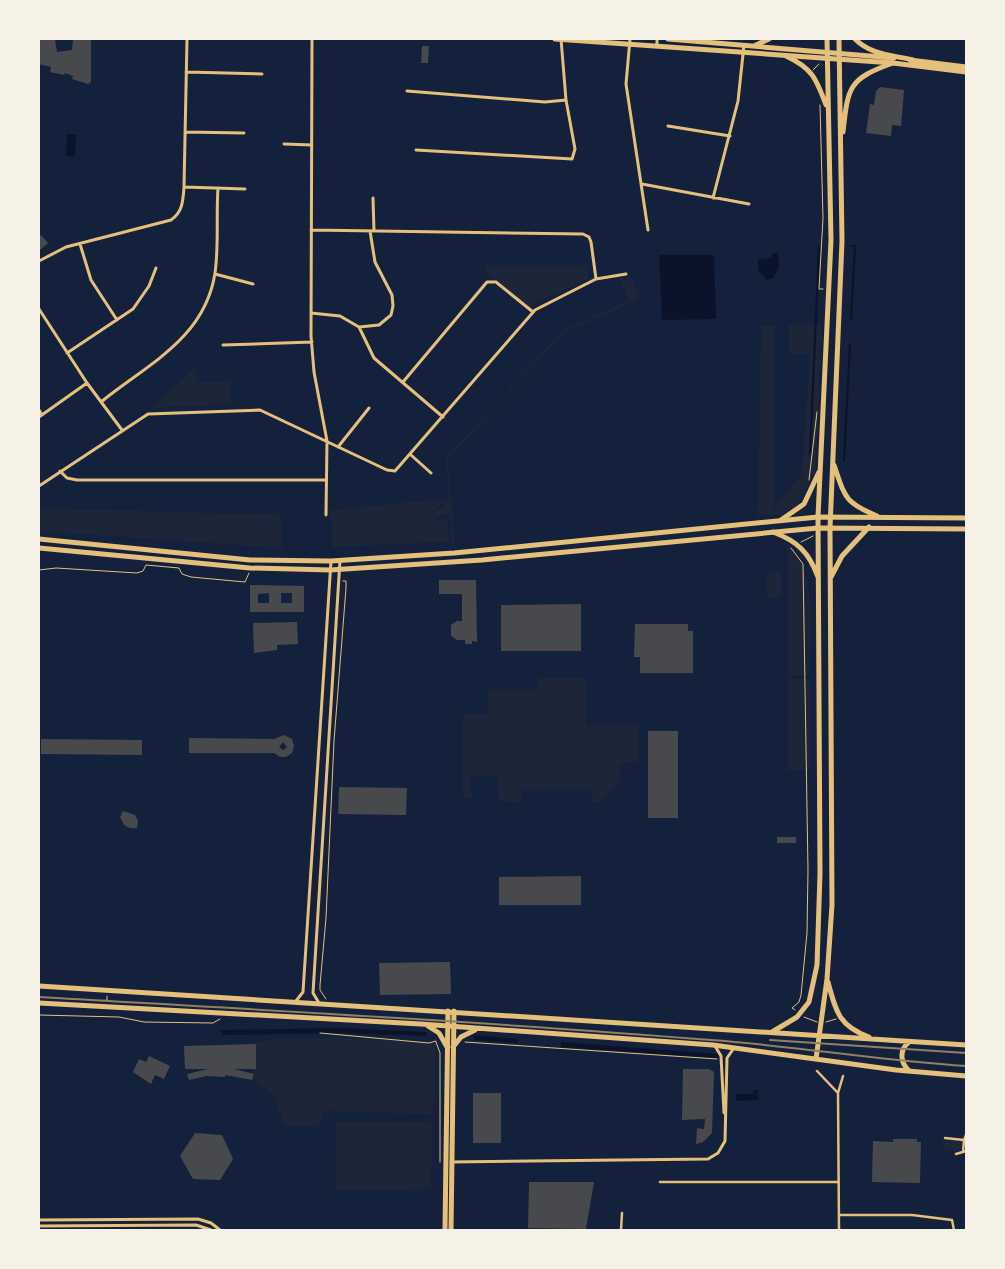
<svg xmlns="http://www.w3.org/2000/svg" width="1005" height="1269" font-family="'Exo 2',sans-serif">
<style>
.green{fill:#1d2539}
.water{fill:#0b132b}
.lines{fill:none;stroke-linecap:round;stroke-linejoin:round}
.stream{stroke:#0b132b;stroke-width:2}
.building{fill:#48494c;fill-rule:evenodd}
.path{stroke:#e5c07b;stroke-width:1}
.pedestrian{stroke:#e5c07b;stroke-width:2.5}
.minor{stroke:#e5c07b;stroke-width:3}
.secondary{stroke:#e5c07b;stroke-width:5}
.primary{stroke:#e5c07b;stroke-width:5}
.rail{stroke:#918062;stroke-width:2}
</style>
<rect width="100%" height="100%" fill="#14213d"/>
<path class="green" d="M 486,265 L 587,265 L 589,279 L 537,302 L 531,309 L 485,272 Z
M 631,276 L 640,299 L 564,332 L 448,459 L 454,544 L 452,544 L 450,513 L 436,519 L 433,514 L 449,500 L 446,458 L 563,330 L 629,301 L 619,279 Z
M 789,325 L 822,325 L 816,469 L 800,500 L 795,506 L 780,515 L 758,516 L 761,326 L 775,326 L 774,509 L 802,474 L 810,354 L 789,354 Z
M 196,367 L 197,382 L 230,381 L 231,404 L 151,408 Z
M 446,499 L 432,514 L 436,521 L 447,517 L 449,542 L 331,547 L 333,526 L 329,517 L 330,510 Z
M 39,508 L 281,515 L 282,548 L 39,531 Z
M 787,543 C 820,575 809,633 809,675 L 788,675 Z
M 767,573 L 781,573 L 781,598 L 767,598 Z
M 538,678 L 586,678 L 586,725 L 638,725 L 638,762 L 620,762 L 620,781 L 599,802 L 592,802 L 591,789 L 521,789 L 521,802 L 499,801 L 498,776 L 471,776 L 471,798 L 463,798 L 463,714 L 488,714 L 488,689 L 538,689 Z
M 788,679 L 810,679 L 810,770 L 788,770 Z
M 339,1038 L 436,1042 L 433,1114 L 325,1111 L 318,1126 L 285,1126 L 272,1092 L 255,1083 C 248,1067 249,1059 256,1043 L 274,1039 Z
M 432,1121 L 431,1189 L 335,1190 L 336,1122 Z
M 945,1140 L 962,1141 L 961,1150 L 953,1151 L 941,1147 Z"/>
<path class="water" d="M 67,134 L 76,135 L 75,157 L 66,156 Z
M 772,253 L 778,253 L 779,268 L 773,278 L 767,280 L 758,270 L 758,259 L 771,258 Z
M 659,255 L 714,255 L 716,319 L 662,320 Z
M 341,1028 L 427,1032 L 427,1036 L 340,1033 L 222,1035 L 221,1030 Z
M 474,1035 L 518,1039 L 517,1043 L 474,1040 Z
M 561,1042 L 719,1054 L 718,1058 L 561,1047 Z
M 753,1090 L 758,1090 L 759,1100 L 736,1101 L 736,1094 L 753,1094 Z"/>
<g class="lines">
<path class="stream" d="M 851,319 L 855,246 L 851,246
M 810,454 L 819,247
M 844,461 L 850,344"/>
</g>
<path class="building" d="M 39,39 L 55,39 L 57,52 L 72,50 L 73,39 L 91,39 L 91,82 L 88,84 L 72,79 L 73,76 L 65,73 L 64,75 L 50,72 L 51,67 L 39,64 Z
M 422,46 L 429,46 L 428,63 L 421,63 Z
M 880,87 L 904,90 L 901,126 L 892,125 L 891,136 L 866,133 L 870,104 L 874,105 L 876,91 Z
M 41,235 L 48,243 L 39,251 L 39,237 Z
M 439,580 L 476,580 L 477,642 L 472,641 L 472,644 L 465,644 L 465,640 L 457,640 L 451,636 L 451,625 L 457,621 L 462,621 L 462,594 L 439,594 Z
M 250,585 L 304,586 L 304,612 L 250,612 ZM 269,593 L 269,603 L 258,603 L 258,594 ZM 281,593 L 292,593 L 292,603 L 281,603 Z
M 581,604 L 581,651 L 501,651 L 501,605 Z
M 297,622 L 298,644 L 277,645 L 277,650 L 254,653 L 253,623 Z
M 635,624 L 688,624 L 688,631 L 693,631 L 693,673 L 640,673 L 640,657 L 634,657 Z
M 648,731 L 678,731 L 678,818 L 648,818 Z
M 284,735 L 292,739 L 294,746 L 292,753 L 286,757 L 280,757 L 274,753 L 189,753 L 189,738 L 274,739 ZM 283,742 L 287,747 L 283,750 L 279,747 Z
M 41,739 L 142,740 L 142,755 L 41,754 Z
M 339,787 L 407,788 L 406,815 L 338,814 Z
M 123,811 L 135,815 L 138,821 L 137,828 L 130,828 L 124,825 L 120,817 Z
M 777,837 L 796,837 L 796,843 L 777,843 Z
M 581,876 L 581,905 L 499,905 L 499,877 Z
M 450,962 L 451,994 L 380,995 L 379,963 Z
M 256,1044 L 256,1069 L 234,1069 L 254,1074 L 252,1080 L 225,1075 L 225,1077 L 206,1076 L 189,1080 L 187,1074 L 208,1069 L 185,1069 L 184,1046 Z
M 149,1056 L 170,1066 L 164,1079 L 155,1075 L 151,1084 L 133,1072 L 139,1059 L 146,1062 Z
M 683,1069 L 709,1069 L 714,1072 L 712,1133 L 703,1142 L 696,1144 L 697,1128 L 704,1129 L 705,1119 L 682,1120 Z
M 473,1093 L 501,1093 L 501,1143 L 473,1143 Z
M 195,1133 L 222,1135 L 233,1159 L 220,1180 L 193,1179 L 180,1156 Z
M 893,1139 L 917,1139 L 917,1142 L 921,1142 L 920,1183 L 872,1182 L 873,1141 L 893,1142 Z
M 529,1182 L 594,1182 L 586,1229 L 528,1228 Z"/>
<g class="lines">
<path class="path" d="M 813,70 L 819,64
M 820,105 L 823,218 L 819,289 L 823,289
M 809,480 L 817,412
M 801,542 L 813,536
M 791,548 L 803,564 L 808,870 L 807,933 L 801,995 L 799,1002 L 792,1008 L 795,1010
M 39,570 L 56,568 L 137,573 L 143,571 L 146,565 L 179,568 L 182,574 L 191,577 L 245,582 L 249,573
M 326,999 L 320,990 L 320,985 L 326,918 L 334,741 L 346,588 L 346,581 L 343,581
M 103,1001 L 107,1000 L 107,996
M 39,1015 L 119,1017 L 144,1022 L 213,1023 L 220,1019
M 804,1017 L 817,1022
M 826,1022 L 836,1019
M 320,1033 L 429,1043 L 436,1041
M 436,1042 L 440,1053 L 440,1162
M 465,1042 L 717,1059"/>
<path class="pedestrian" d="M 817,1071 L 838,1093
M 945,1138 L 964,1140
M 963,1152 L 964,1140 L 966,1135
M 956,1154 L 966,1151
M 660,1182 L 838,1182
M 839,1215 L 912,1215 L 952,1220 L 954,1230
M 621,1230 L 622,1213
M 839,1230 L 838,1093 L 843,1076"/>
<path class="minor" d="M 312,39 L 311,336 L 314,372 L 327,441 L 326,515
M 630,39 L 626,84 L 648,230
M 657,46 L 657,39
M 186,72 L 262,74
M 407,91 L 545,102 L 566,100
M 668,126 L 730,136
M 185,132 L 244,133
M 284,144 L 312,145
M 416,150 L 572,159 L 575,149 L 566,100 L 561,39
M 642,184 L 749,204
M 184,187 L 245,189
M 373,198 L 374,231
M 713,198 L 738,101 L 744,45
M 311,230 L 583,234 L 589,237 L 591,242 L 596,279
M 80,244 L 91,280 L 117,320
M 39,261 L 66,247 L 171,220 C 183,212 183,200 184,187 L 187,39
M 215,274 L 253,284
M 39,309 L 87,383 L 122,430
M 311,313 L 340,316 L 359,327 L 379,325 L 391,315 L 393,306 L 392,295 L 375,262 L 370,231
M 359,327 L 374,358 L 443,417
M 223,345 L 312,342
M 67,353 L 133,309 L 149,286 L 156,268
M 403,382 L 487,282 L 496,282 L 533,312
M 101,402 C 146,365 205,339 215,273 C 219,246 216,216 218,188
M 39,410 L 42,415
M 39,417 L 87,383
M 338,447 L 369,408
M 411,455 L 431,473
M 60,471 L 67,478 L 77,480 L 326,480
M 39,486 L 148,414 L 260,410 L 387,470 L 395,471 L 535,310 L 596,279 L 626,274
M 296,1001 L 303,992 L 331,561
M 319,1003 L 313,993 L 340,560
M 715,1046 L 721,1056 L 724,1113
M 451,1162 L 708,1159 L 718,1153 L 725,1141 L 727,1058 L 734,1048
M 39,1220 L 198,1219 L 211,1223 L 220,1230
M 39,1226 L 196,1225 L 211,1230"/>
<path class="secondary" d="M 555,39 L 893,63 L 966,72
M 668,39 L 894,58
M 910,60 L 966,67
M 39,539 L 250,560 L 331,561 L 454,553 L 818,517 L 966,518
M 39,548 L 250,568 L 330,570 L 482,560 L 818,528 L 966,529
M 445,1230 L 448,1011
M 451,1230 L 454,1011"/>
<path class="primary" d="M 855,39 C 871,55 892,55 913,60
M 756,45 L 769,39
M 786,56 C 812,68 816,78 826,105
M 843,132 C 848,87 848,79 893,63
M 834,465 C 845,497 844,502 877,516
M 781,520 L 804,504 L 819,472
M 773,532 C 797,541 809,552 818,577
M 831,577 L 842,556 L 869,527
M 828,982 C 836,1012 839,1026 869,1037
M 39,986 L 966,1045
M 39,1003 L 421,1024 L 713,1045 L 896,1070 L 966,1076
M 428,1026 L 439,1033 L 447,1047
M 772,1032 L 797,1017 L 809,1002 L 817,965 L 820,874 L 818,517 L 831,240 L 827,39
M 453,1047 L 461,1037 L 475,1030
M 816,1059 L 827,979 L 832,905 L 830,528 L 842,241 L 839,39
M 909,1071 C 900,1062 899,1050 909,1042"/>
<path class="rail" d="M 39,997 C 263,1010 487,1022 711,1040 C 796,1046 881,1061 966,1066
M 770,1040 L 966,1053"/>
</g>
<rect width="1005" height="1269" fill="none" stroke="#f6f1e7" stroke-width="80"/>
</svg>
